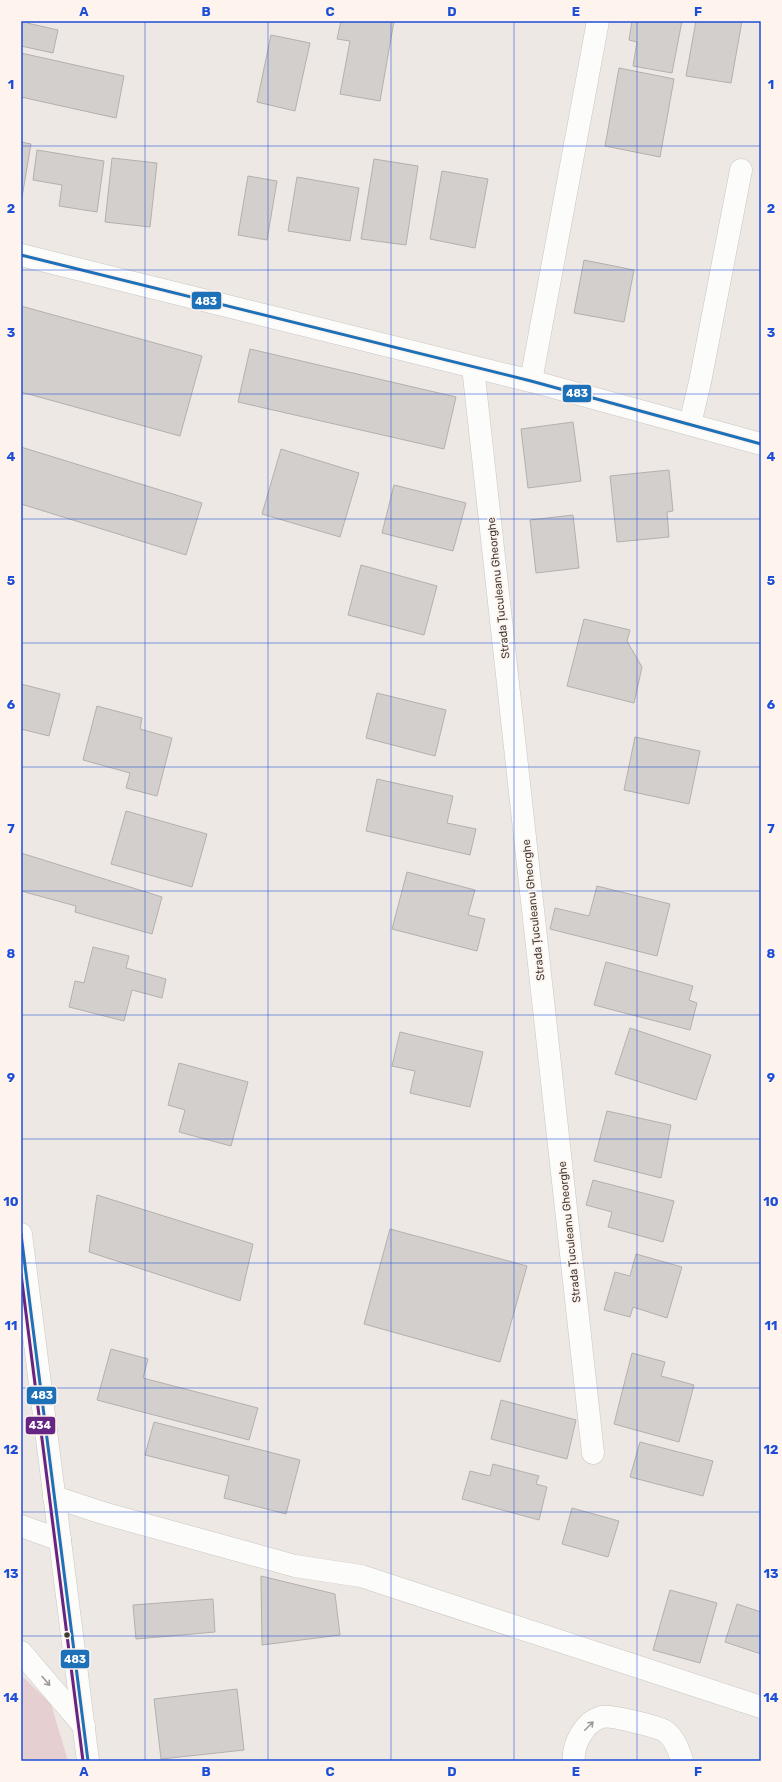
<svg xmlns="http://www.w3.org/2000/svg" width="782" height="1782" font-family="Rubik,sans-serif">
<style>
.green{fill:#e6cfd0}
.building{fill:#d3cfcd;stroke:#b4b0ae}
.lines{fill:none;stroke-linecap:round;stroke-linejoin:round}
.minor-casing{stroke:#cac6c2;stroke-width:23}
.tertiary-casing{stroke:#cac6c2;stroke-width:23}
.secondary-casing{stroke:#cac6c2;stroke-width:23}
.minor{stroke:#fcfcfb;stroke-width:22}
.tertiary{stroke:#fcfcfb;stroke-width:22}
.secondary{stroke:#fcfcfb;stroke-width:22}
.bus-1-casing{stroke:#fef4ed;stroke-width:6}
.bus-2-casing{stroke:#fef4ed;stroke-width:6}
.bus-1{stroke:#1d71b8;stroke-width:3}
.bus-2{stroke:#662483;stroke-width:3}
.oneway{stroke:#9d9b9a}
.grid{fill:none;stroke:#1d4ed8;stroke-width:1;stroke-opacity:0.55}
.bus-dot{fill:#3e3a38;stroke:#fef4ed;stroke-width:1.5}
.labels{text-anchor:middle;stroke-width:3.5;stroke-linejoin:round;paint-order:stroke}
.street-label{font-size:11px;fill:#3e3a38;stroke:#fef4ed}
.line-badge{stroke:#fef4ed;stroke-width:1.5}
.badge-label{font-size:11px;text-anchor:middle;font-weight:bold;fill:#fff}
.neatline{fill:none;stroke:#1d4ed8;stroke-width:1.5}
.grid-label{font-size:13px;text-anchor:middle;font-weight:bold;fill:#1d4ed8}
</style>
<rect width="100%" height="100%" fill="#ede8e4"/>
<path class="green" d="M 21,1675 L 51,1704 L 68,1761 L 21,1761 Z"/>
<path class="building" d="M 21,21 L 28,21 L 27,23 L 58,30 L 53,53 L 21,46 Z
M 341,21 L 394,21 L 380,101 L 340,94 L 350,41 L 337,39 Z
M 632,21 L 682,21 L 672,73 L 633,66 L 637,42 L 629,40 Z
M 696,21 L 742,21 L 731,83 L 686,76 Z
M 271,35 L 310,43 L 295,111 L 257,102 Z
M 21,53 L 124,76 L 116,118 L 21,97 Z
M 619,68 L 674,79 L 660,157 L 605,146 Z
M 21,142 L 31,144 L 22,197 L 21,197 Z
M 37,150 L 104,161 L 97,212 L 59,206 L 62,185 L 33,180 Z
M 112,158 L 157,163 L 150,227 L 105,222 Z
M 374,159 L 418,166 L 406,245 L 361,239 Z
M 442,171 L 488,179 L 475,248 L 430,239 Z
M 248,176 L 277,181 L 267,240 L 238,235 Z
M 297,177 L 359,188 L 350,241 L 288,231 Z
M 584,260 L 634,270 L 624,322 L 574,313 Z
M 21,306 L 202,356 L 180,436 L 21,392 Z
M 250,349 L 456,397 L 444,449 L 238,402 Z
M 573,422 L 581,481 L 528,488 L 521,429 Z
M 21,447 L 202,503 L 186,555 L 21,504 Z
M 281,449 L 359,473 L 340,537 L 262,514 Z
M 669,470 L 673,511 L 667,512 L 669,537 L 617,542 L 610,476 Z
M 394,485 L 466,503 L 453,551 L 382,533 Z
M 573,515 L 579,568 L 536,573 L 530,520 Z
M 361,565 L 437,586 L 424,635 L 348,615 Z
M 584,619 L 630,630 L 627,641 L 642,667 L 634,703 L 567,686 Z
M 21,684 L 60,694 L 49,736 L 21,729 Z
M 377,693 L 446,710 L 435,756 L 366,738 Z
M 97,706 L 142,718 L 140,729 L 172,738 L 157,796 L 126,788 L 130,773 L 83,760 Z
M 635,737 L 700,751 L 689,804 L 624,790 Z
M 377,779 L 453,796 L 447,823 L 476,829 L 470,855 L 366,831 Z
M 126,811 L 207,834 L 192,887 L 111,864 Z
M 21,853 L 162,897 L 152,934 L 75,912 L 76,906 L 21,891 Z
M 407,872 L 475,890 L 468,915 L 485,919 L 477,951 L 392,929 Z
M 597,886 L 670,904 L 657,956 L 550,929 L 555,908 L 589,916 Z
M 93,947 L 129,956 L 126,968 L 166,979 L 162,998 L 132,990 L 124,1021 L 69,1007 L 75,981 L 84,983 Z
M 606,962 L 693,986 L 689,1000 L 697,1003 L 690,1030 L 594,1005 Z
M 630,1028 L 711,1055 L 696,1100 L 615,1074 Z
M 400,1032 L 483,1052 L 470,1107 L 410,1093 L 415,1071 L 392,1066 Z
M 179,1063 L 248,1082 L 231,1146 L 179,1132 L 185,1110 L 168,1105 Z
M 607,1111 L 671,1125 L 661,1178 L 594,1161 Z
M 593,1180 L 674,1201 L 663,1242 L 608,1227 L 612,1212 L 586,1205 Z
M 97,1195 L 253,1244 L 240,1301 L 89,1252 Z
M 390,1229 L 527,1266 L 500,1362 L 364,1324 Z
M 636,1254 L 682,1267 L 667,1318 L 633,1307 L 630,1317 L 604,1310 L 615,1272 L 630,1276 Z
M 111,1349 L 148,1359 L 143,1378 L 258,1408 L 249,1440 L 97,1400 Z
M 632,1353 L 665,1362 L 661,1376 L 694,1385 L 679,1442 L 614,1424 Z
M 501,1400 L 576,1420 L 567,1459 L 491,1439 Z
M 154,1422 L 300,1460 L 286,1514 L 224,1498 L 229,1476 L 145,1455 Z
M 640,1442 L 713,1461 L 703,1496 L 630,1477 Z
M 493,1464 L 539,1476 L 536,1484 L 547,1487 L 539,1520 L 462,1499 L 470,1471 L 490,1476 Z
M 572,1508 L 619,1521 L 608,1557 L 562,1544 Z
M 261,1576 L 335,1594 L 340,1635 L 262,1645 Z
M 670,1590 L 717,1603 L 700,1663 L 653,1650 Z
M 213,1599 L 215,1632 L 136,1639 L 133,1605 Z
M 737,1604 L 761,1612 L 761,1654 L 725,1642 Z
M 237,1689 L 244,1750 L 161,1759 L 154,1699 Z"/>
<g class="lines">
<defs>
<path id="minor" d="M 473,367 L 593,1453
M 531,381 L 598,21
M 690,424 L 700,382 L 741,170
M 54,1497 L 103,1513 L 295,1566 L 361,1576 L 761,1707
M 21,1526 L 60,1540
M 21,1652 L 84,1726
M 574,1761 C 572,1745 585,1721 602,1717 C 611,1715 654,1726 663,1730 C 674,1736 679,1750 682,1761"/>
<path id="tertiary" d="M 21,255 L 531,381 L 761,444"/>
<path id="secondary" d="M 21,1234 L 88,1761"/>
</defs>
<use href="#minor" class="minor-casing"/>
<use href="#tertiary" class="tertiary-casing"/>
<use href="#secondary" class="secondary-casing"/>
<use href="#minor" class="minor"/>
<use href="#tertiary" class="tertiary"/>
<use href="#secondary" class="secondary"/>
<defs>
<path id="bus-1" d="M 21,255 L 531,381 L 761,444
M 21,1234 L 88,1761"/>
<path id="bus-2" d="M 21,1274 L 83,1761"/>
</defs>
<use href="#bus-1" class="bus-1-casing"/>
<use href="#bus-2" class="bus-2-casing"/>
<use href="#bus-1" class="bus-1"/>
<use href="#bus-2" class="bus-2"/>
</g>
<defs><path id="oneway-shaft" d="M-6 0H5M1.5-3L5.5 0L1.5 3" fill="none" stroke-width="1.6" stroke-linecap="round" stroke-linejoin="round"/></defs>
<g class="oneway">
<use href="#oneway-shaft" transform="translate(46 1681) rotate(50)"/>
<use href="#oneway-shaft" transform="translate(589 1726) rotate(-45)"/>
</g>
<path class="grid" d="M 145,21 L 145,1761M 268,21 L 268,1761M 391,21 L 391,1761M 514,21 L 514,1761M 637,21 L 637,1761M 21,146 L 761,146M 21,270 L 761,270M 21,394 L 761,394M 21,519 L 761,519M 21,643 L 761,643M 21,767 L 761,767M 21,891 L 761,891M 21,1015 L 761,1015M 21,1139 L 761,1139M 21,1263 L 761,1263M 21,1388 L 761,1388M 21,1512 L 761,1512M 21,1636 L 761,1636"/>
<circle class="bus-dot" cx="67" cy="1635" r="3.5"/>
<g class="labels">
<g class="street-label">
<text transform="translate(498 588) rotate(-96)" y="4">Strada Țuculeanu Gheorghe</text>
<text transform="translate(533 910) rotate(-96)" y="4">Strada Țuculeanu Gheorghe</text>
<text transform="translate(569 1232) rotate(-96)" y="4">Strada Țuculeanu Gheorghe</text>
</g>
</g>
<g class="line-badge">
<rect x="191" y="291" width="31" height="19" rx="4" fill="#1d71b8"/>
<rect x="562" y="384" width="30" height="19" rx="4" fill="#1d71b8"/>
<rect x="26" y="1386" width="31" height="19" rx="4" fill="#1d71b8"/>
<rect x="25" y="1416" width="31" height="19" rx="4" fill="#662483"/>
<rect x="60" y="1649" width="30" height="20" rx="4" fill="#1d71b8"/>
</g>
<g class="badge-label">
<text x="206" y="305">483</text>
<text x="577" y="397">483</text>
<text x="42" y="1399">483</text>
<text x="40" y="1429">434</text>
<text x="75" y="1663">483</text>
</g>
<rect width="782" height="1782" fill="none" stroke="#fef4ed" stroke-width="44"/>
<rect x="22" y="22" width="738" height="1738" class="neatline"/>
<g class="grid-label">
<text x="84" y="16">A</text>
<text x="206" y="16">B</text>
<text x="330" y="16">C</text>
<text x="452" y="16">D</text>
<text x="576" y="16">E</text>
<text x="698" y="16">F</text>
<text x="11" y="89">1</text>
<text x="771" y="89">1</text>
<text x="11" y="213">2</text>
<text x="771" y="213">2</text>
<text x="11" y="337">3</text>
<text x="771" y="337">3</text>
<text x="11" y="461">4</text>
<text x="771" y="461">4</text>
<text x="11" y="585">5</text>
<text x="771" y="585">5</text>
<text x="11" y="709">6</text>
<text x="771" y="709">6</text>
<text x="11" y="833">7</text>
<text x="771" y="833">7</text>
<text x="11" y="958">8</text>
<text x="771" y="958">8</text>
<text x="11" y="1082">9</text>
<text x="771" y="1082">9</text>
<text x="11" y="1206">10</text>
<text x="771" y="1206">10</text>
<text x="11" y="1330">11</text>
<text x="771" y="1330">11</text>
<text x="11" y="1454">12</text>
<text x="771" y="1454">12</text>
<text x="11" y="1578">13</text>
<text x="771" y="1578">13</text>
<text x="11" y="1702">14</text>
<text x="771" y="1702">14</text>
<text x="84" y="1776">A</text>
<text x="206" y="1776">B</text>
<text x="330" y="1776">C</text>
<text x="452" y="1776">D</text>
<text x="576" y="1776">E</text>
<text x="698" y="1776">F</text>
</g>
</svg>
